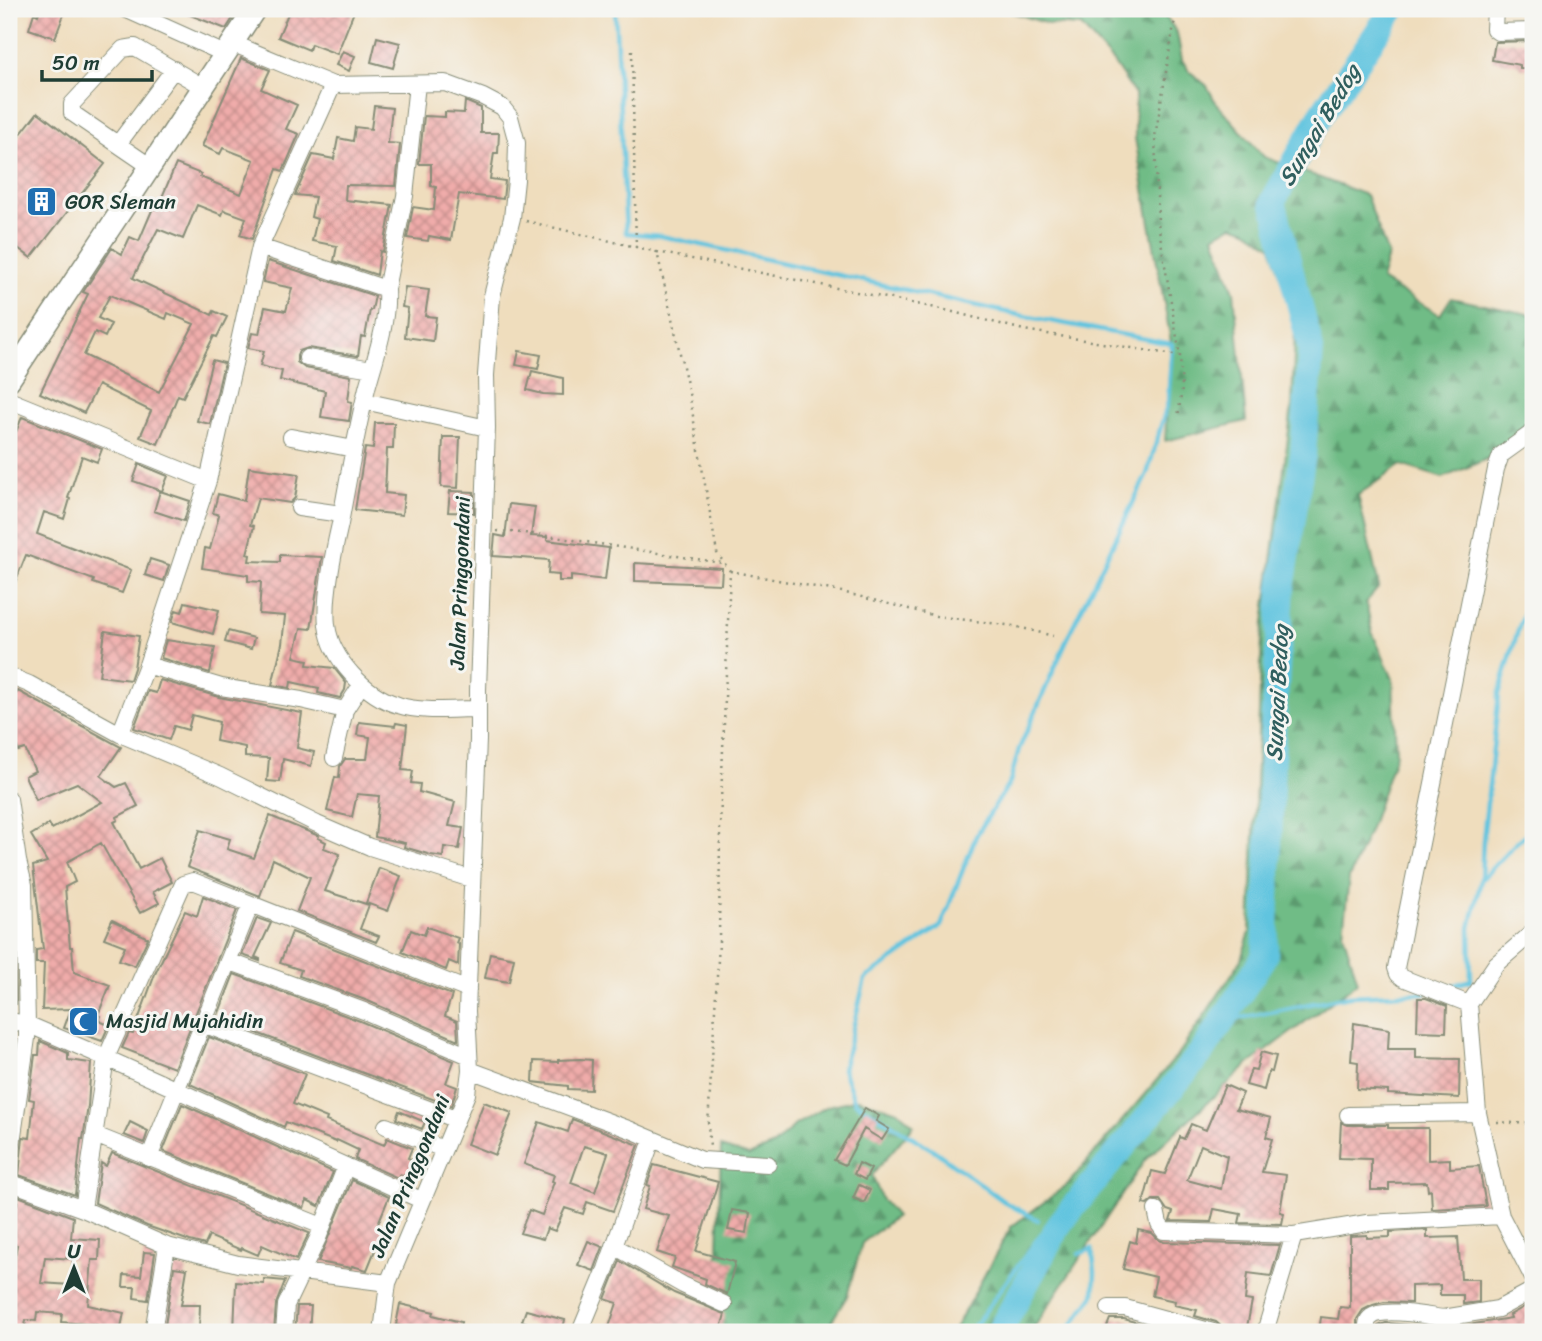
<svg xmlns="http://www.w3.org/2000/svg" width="1542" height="1341" font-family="Sriracha,sans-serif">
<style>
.forest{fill:url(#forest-firs);stroke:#477c5d;stroke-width:2}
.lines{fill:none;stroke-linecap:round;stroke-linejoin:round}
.stream{stroke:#61c4df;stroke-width:4.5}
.river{stroke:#61c4df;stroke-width:26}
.building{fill:url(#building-cross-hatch);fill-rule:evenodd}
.minor-casing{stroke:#878d78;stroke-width:18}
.major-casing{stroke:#878d78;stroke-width:24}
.path{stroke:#878d78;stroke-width:2.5;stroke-dasharray:2 5;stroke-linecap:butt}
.minor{stroke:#fff;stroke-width:16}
.major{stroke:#fff;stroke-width:21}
.labels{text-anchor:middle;stroke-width:6;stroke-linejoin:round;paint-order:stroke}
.poi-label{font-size:21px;fill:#1f3d34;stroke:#f6f6f2;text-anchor:start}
.street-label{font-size:21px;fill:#1f3d34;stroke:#f6f6f2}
.water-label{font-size:23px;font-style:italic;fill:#305f5f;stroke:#f6f6f2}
</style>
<defs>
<pattern id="forest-firs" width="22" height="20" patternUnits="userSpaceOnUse" patternTransform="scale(1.75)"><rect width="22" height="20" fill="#6fbc86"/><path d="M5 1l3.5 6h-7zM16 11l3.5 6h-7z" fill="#5b9a6e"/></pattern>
<pattern id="building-cross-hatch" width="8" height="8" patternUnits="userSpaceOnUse" patternTransform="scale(1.75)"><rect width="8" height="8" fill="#f0acaa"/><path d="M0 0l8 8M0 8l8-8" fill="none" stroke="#c28d8b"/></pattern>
</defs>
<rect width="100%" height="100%" fill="#f6f6f2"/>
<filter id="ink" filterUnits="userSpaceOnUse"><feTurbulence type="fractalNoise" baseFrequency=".0143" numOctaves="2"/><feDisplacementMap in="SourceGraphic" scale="14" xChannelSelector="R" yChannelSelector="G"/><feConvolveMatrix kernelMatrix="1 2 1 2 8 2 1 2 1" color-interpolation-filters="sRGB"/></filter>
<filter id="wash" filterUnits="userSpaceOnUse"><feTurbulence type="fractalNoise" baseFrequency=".00686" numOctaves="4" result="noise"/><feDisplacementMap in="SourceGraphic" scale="28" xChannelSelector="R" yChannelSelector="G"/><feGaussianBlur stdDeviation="1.57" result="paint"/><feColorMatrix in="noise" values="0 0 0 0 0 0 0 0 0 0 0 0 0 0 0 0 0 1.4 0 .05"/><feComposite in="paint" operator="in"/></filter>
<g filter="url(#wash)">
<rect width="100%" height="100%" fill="#efddbd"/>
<path class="forest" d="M 1002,9 L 1161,9 L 1177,33 L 1182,60 L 1189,71 L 1207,86 L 1216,103 L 1264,157 L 1366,195 L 1388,255 L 1381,280 L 1440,315 L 1451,298 L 1533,315 L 1533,433 L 1507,450 L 1443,478 L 1401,465 L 1358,495 L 1379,587 L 1366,602 L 1372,632 L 1393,679 L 1396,754 L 1369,831 L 1349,878 L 1343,933 L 1358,982 L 1249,1064 L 1145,1160 L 1031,1332 L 953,1332 L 1011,1227 L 1068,1184 L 1178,1055 L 1240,962 L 1250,932 L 1262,638 L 1292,406 L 1295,330 L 1272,247 L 1247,230 L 1233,225 L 1214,236 L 1234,292 L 1246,421 L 1165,441 L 1171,342 L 1135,138 L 1135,95 L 1113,62 L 1081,26 L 1048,24 Z
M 858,1099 L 898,1111 L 914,1125 L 872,1175 L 882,1200 L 896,1216 L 862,1243 L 847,1296 L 825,1332 L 711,1332 L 718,1253 L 721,1147 L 749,1156 L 774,1145 L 795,1125 L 828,1106 Z"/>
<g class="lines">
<path class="stream" d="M 615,9 L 626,233 L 661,236 L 1019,315 L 1172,344 L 1168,402 L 1147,474 L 1072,628 L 1019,749 L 1010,782 L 976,836 L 941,926 L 865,979 L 843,1069 L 855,1102 L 935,1151 L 1006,1203 L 1038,1220
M 1481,880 L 1483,840 L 1499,694 L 1519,627 L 1533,593
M 1445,988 L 1471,980 L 1470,928 L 1481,880 L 1517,842 L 1533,829
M 1221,1022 L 1349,996 L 1426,993
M 970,1332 L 1041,1234
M 1067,1332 L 1094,1295 L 1095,1272 L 1092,1249 L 1079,1254"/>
<path class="river" d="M 999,1332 L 1060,1223 L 1205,1048 L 1265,955 L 1273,733 L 1282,588 L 1303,454 L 1311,349 L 1273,201 L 1321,115 L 1393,9"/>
</g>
<g id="blocks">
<path class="building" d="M 40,9 L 66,9 L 55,38 L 29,29 L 34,13 L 38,15 Z
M 175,9 L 239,9 L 226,29 Z
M 290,9 L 355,9 L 337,54 L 311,44 L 309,50 L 278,37 Z
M 377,37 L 400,43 L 393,68 L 371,62 Z
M 1533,41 L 1533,69 L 1520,68 L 1520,65 L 1492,60 L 1495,42 Z
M 343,51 L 355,56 L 349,71 L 336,65 Z
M 241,58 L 270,70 L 261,89 L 297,105 L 286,129 L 299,134 L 283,171 L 277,169 L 252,239 L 240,235 L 246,218 L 224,210 L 222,215 L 197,205 L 183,239 L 158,229 L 133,278 L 212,315 L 214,311 L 227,317 L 217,337 L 214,336 L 183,397 L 178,395 L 158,444 L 140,437 L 151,411 L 98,385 L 84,413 L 40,393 L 88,294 L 83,292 L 112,248 L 122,254 L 130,237 L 139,241 L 153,208 L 157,209 L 176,164 L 201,174 L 200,177 L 241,194 L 254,160 L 223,148 L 220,154 L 202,146 ZM 110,295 L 166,319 L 168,313 L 194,324 L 159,392 L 84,355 L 95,332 L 105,337 L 111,324 L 98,318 Z
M 465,101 L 481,108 L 481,133 L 499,133 L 498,153 L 494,153 L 490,179 L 505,181 L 503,199 L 459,194 L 451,240 L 429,236 L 428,241 L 407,238 L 413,207 L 434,210 L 436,187 L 431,186 L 431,164 L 419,164 L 424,116 L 445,117 L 445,112 L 464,113 Z
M 374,106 L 392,108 L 388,143 L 400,144 L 396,186 L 346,185 L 345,200 L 392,205 L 383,252 L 380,251 L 377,275 L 334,261 L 337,246 L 312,241 L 317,219 L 311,217 L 315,197 L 295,195 L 313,155 L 334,159 L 338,138 L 353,141 L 355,127 L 371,129 Z
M 38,112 L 105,164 L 31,258 L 9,241 L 9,149 Z
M 268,261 L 375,296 L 372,310 L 370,310 L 365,337 L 361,336 L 358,356 L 308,348 L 299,351 L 297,356 L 297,362 L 305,368 L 351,376 L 348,401 L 352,402 L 349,421 L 321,417 L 325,391 L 280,380 L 282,371 L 260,366 L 264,351 L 248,348 L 252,333 L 259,334 L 265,307 L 286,311 L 292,288 L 263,282 Z
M 405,287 L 429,290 L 425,316 L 436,317 L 433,341 L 405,337 L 408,308 L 402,307 Z
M 519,351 L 541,355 L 538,369 L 516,365 Z
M 212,360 L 224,363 L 210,424 L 197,421 Z
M 532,371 L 563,378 L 563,395 L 543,394 L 527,390 Z
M 22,417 L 102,449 L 97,462 L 82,456 L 68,498 L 70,499 L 64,519 L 44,512 L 37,534 L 131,570 L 122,593 L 93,583 L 94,580 L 26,555 L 9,598 L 9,449 Z
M 375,423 L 394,423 L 393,449 L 387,449 L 385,493 L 404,495 L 402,515 L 355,510 L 365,448 L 373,449 Z
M 443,437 L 460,437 L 458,488 L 441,487 Z
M 139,464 L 168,476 L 162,491 L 133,481 Z
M 249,467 L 299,474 L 295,498 L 290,503 L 258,498 L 250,525 L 254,526 L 247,554 L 250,555 L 249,561 L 280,562 L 280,555 L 322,557 L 311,629 L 301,628 L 294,657 L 308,660 L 307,665 L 334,668 L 346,683 L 345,690 L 340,698 L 318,693 L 319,688 L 291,682 L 290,688 L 272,685 L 282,644 L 285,616 L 259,614 L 261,582 L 248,581 L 248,575 L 202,568 L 205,548 L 210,549 L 219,515 L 213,513 L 218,494 L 244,501 Z
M 160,491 L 190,501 L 184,521 L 154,511 Z
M 450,491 L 474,492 L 474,513 L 448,512 Z
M 509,504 L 535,507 L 531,536 L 547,537 L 547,540 L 609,548 L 605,580 L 571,576 L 571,581 L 559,581 L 559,575 L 548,574 L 549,560 L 493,556 L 495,535 L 505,537 Z
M 150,559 L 169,565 L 164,581 L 145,575 Z
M 635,563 L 722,568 L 721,584 L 635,581 Z
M 185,602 L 219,610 L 213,634 L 172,622 L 176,610 L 182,612 Z
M 105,631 L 139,636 L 134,668 L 130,680 L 99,676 Z
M 228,631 L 254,638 L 251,649 L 225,642 Z
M 166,640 L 215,647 L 210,673 L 161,658 Z
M 160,680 L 219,697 L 302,713 L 297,748 L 314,752 L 311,766 L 283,759 L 280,782 L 267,781 L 269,758 L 245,757 L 245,747 L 216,741 L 219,722 L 192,715 L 188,730 L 174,726 L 169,740 L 134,728 L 148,691 L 156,693 Z
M 18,691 L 121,747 L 101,776 L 116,787 L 126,783 L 138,806 L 117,817 L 118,820 L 114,822 L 139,869 L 160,858 L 172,882 L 153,892 L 159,903 L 140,913 L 101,843 L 67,862 L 75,882 L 65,887 L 70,947 L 72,947 L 74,972 L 110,985 L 98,1015 L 101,1016 L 99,1021 L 109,1025 L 102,1041 L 64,1028 L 71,1009 L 42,1010 L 44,963 L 36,963 L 36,950 L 43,949 L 33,866 L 47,862 L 31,835 L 49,824 L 52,829 L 102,802 L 77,783 L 36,800 L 25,776 L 35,771 L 25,749 L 18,751 L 10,721 L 17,712 L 9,707 L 9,703 Z
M 359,722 L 395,726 L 396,723 L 407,725 L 402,770 L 413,771 L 411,783 L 420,784 L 419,792 L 455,802 L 449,826 L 463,828 L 459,849 L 444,847 L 443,857 L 431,855 L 404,847 L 405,843 L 375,837 L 379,796 L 357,794 L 352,817 L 327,811 L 335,777 L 339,778 L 340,766 L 345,759 L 367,759 L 370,737 L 357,735 Z
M 270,816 L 319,836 L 318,838 L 326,842 L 324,848 L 340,854 L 325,891 L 369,905 L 360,929 L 379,936 L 376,942 L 297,911 L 310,877 L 273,859 L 260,896 L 187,867 L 200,830 L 230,839 L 227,849 L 254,858 Z
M 379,868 L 401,876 L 388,911 L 366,903 Z
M 9,874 L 14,886 L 15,950 L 9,950 Z
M 203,896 L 237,910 L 174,1068 L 122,1048 L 129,1033 L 133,1034 L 155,974 L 185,911 L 197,916 Z
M 257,918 L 271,923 L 255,957 L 260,959 L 260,961 L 242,955 Z
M 112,920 L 148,938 L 135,966 L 119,960 L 125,946 L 104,938 Z
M 427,927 L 458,938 L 456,943 L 459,944 L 458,965 L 449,961 L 446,970 L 402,952 L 411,930 L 424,935 Z
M 292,932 L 452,995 L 445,1016 L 457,1021 L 458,1040 L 368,1001 L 299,976 L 301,970 L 280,963 Z
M 9,952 L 15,952 L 16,1004 L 9,1004 Z
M 490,953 L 514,958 L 509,982 L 485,978 Z
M 234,974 L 360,1021 L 454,1061 L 446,1083 L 457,1087 L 451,1106 L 217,1018 Z
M 1418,998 L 1426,998 L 1447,1006 L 1446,1032 L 1417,1031 Z
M 1354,1023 L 1389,1029 L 1388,1049 L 1416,1049 L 1416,1058 L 1460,1059 L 1459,1098 L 1388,1094 L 1388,1091 L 1357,1089 L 1358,1062 L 1351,1061 Z
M 209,1037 L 305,1074 L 293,1104 L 327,1118 L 326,1121 L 384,1145 L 387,1138 L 412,1148 L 408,1158 L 417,1162 L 410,1178 L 400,1174 L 398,1178 L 355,1159 L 358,1150 L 337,1140 L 336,1142 L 286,1122 L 284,1127 L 190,1084 Z
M 40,1041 L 68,1053 L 68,1060 L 91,1063 L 88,1106 L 83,1139 L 81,1139 L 75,1195 L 19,1175 L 23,1137 L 30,1138 L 34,1100 L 29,1099 L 35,1055 L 39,1055 Z
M 1261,1052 L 1276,1056 L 1272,1072 L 1269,1071 L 1264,1090 L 1246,1085 L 1251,1069 L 1256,1070 Z
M 580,1059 L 592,1060 L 591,1090 L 568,1089 L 568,1086 L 533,1082 L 534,1061 L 558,1062 L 558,1060 Z
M 1225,1085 L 1243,1093 L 1236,1109 L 1271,1118 L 1266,1137 L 1272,1139 L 1262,1172 L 1286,1175 L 1280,1212 L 1284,1213 L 1282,1224 L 1239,1223 L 1241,1214 L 1214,1209 L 1211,1222 L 1170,1221 L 1173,1212 L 1167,1210 L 1160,1200 L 1153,1200 L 1147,1205 L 1143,1204 L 1152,1171 L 1165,1174 L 1180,1137 L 1184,1139 L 1191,1124 L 1206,1130 ZM 1201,1145 L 1227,1156 L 1221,1189 L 1187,1180 Z
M 484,1102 L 512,1113 L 495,1155 L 467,1144 Z
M 182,1104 L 333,1172 L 319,1206 L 307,1200 L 304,1208 L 163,1151 Z
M 865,1108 L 879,1116 L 876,1121 L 889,1129 L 882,1140 L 864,1129 L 845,1165 L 834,1160 Z
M 399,1111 L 425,1122 L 422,1129 L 396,1119 Z
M 572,1119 L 639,1145 L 613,1211 L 587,1202 L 583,1214 L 565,1208 L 555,1231 L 547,1228 L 543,1239 L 520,1233 L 529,1210 L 542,1215 L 554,1182 L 552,1181 L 554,1175 L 524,1164 L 539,1122 L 568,1132 ZM 584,1146 L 608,1153 L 595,1192 L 571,1183 Z
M 130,1122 L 148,1131 L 144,1143 L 124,1135 Z
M 1341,1122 L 1348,1125 L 1388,1125 L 1388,1128 L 1428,1128 L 1428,1160 L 1450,1159 L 1450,1168 L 1479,1166 L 1486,1206 L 1432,1209 L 1431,1190 L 1428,1191 L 1427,1182 L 1389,1183 L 1389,1190 L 1371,1190 L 1371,1159 L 1339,1158 Z
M 112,1153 L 309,1233 L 296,1260 L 262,1245 L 258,1255 L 242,1248 L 241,1250 L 209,1236 L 205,1245 L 190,1241 L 147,1226 L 95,1203 L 101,1163 L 106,1166 Z
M 859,1163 L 871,1169 L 865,1180 L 854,1174 Z
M 654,1165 L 718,1182 L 696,1251 L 735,1262 L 727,1294 L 705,1284 L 706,1279 L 672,1267 L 675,1258 L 657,1252 L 669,1216 L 643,1209 L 650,1186 L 647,1185 Z
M 352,1180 L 389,1197 L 377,1226 L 384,1228 L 367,1270 L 352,1266 L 351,1268 L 318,1262 Z
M 859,1185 L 870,1190 L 864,1203 L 853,1198 Z
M 18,1196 L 73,1217 L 71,1238 L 100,1240 L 99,1260 L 92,1260 L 88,1305 L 124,1313 L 120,1332 L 96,1332 L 97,1325 L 61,1322 L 62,1314 L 37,1312 L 36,1321 L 26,1320 L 24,1332 L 9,1330 L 9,1271 L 12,1272 L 17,1245 L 9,1243 L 9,1235 L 13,1204 L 17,1204 ZM 45,1257 L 73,1259 L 71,1285 L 41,1283 Z
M 732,1210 L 750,1213 L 747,1233 L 728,1230 Z
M 1138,1230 L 1152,1233 L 1159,1240 L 1164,1242 L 1280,1245 L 1271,1276 L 1248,1273 L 1245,1300 L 1252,1301 L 1246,1332 L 1223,1328 L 1216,1322 L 1195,1316 L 1197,1310 L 1174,1305 L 1175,1301 L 1152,1296 L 1156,1277 L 1123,1269 L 1130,1241 L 1136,1243 Z
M 1427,1230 L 1427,1238 L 1458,1237 L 1461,1279 L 1479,1279 L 1479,1302 L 1463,1304 L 1463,1295 L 1440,1295 L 1440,1285 L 1411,1286 L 1411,1303 L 1384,1302 L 1373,1305 L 1363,1310 L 1357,1319 L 1357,1332 L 1319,1331 L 1321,1317 L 1338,1319 L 1340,1307 L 1350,1308 L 1350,1236 L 1367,1235 L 1367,1238 L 1390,1237 L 1390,1232 Z
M 588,1241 L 603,1247 L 594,1271 L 578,1265 Z
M 144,1252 L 155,1253 L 148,1300 L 134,1298 L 135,1287 L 123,1287 L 124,1275 L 141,1276 Z
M 620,1261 L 674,1293 L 725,1314 L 720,1332 L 674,1332 L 663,1329 L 662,1332 L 615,1332 L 608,1330 L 617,1303 L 605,1299 Z
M 174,1267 L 187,1269 L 181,1305 L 200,1305 L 199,1332 L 164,1332 Z
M 264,1279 L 285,1281 L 276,1304 L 274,1332 L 234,1332 L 236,1282 L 264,1284 Z
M 1533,1302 L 1533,1332 L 1462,1332 L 1462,1326 L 1511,1318 L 1510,1315 Z
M 400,1304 L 434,1312 L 433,1315 L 461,1322 L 459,1332 L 413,1332 L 413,1329 L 396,1325 Z
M 297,1306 L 311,1306 L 309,1332 L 295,1332 Z
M 526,1310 L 565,1320 L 562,1332 L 534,1332 L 536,1326 L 522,1321 Z
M 1110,1319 L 1124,1319 L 1160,1329 L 1165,1330 L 1165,1332 L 1105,1332 Z
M 1386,1323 L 1433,1327 L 1433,1332 L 1377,1332 L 1378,1326 Z"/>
</g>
</g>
<g filter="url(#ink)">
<use href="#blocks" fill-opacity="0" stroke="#878d78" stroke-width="2"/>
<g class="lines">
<defs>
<path id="minor" d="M 125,9 L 225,54
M 1495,9 L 1494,29 L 1498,32 L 1533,31
M 232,43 L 333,85 L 445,83 L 483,97 L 502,107 L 510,117 L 517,143 L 516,180 L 512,218 L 492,296 L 486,375 L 487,428 L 478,690 L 478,740 L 467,1011 L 470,1070 L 467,1094 L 388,1283 L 382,1332
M 118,144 L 174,69
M 151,167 L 72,113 L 72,104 L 123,49 L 135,47 L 203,87
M 260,247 L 386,289 C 388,323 376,355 367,388 C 356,433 348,479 340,524 C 334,550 324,599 327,625 C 331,659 366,696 398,705 C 423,713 452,709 478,709
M 386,289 L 405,196 L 417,84
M 307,358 L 372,369
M 9,400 L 208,481
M 364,401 L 487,428
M 291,437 L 354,449
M 299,508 L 341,514
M 147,665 L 221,687 L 301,700 L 345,710
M 9,676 L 29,684 L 120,734 L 220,776 L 317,824 L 370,847 L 471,879
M 120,734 L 147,665 L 208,481 L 260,247 L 333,85
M 334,758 L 345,710 L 361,685
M 9,799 L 18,861 L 24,885 L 27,1024 L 27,1038 L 9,1163
M 1533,932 L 1496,964 L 1469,1004 L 1478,1113 L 1501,1216 L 1533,1278
M 228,961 L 364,1011 L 469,1056
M 1469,1004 L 1403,978 L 1398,974 L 1396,968 L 1496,469 L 1501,455 L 1533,432
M 9,1021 L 27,1024 L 106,1058 L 421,1200
M 203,1024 L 455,1119
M 470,1070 L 631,1130 L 702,1160 L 768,1164
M 1348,1115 L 1478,1113
M 386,1126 L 443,1149
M 95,1135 L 322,1226
M 149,1158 L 251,904
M 9,1182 L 83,1209 L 167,1246 L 238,1264 L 388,1283
M 83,1209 L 106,1058 L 183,884 L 193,881 L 468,990
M 1156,1210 L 1159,1224 L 1164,1231 L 1294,1235
M 614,1246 L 683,1285 L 724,1304
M 1109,1308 L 1125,1308 L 1213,1332
M 153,1332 L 167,1246
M 284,1332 L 286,1305 L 318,1238 L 346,1166
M 580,1332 L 606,1269 L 652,1140
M 1265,1332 L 1294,1235 L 1367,1223 L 1501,1216
M 1367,1332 C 1367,1327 1366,1320 1371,1317 C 1383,1307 1428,1316 1443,1318
M 1444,1332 L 1443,1318 L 1498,1309 L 1533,1290"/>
<path id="major" d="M 9,380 L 255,9"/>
</defs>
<use href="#minor" class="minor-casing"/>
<use href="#major" class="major-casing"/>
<path class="path" d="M 1173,9 L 1175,19 L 1155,137 L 1158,223 L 1180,356 L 1182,389 L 1178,417
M 632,50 L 636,249
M 526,221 L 657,252 L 689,393 L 717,553 L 730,571 L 720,826 L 719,943 L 708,1125 L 710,1146
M 657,252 L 941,309 L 1024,330 L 1180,356
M 497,531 L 535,534 L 722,563
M 730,571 L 842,592 L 936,616 L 1014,626 L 1053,636
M 1497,1122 L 1533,1124"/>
<use href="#minor" class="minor"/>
<use href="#major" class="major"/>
</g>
</g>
<defs>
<symbol id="building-square" viewBox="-11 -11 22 22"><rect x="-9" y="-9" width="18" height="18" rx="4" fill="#1f6fb2" stroke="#f6f6f2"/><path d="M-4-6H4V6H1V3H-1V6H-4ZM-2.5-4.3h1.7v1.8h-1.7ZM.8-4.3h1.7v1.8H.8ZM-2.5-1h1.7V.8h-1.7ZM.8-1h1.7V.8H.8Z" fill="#fff"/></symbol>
<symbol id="mosque-square" viewBox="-11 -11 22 22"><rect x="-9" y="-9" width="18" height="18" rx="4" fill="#1f6fb2" stroke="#f6f6f2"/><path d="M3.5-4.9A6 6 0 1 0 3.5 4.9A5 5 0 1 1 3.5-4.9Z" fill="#fff"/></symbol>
</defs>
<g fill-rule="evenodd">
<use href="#building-square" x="24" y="184" width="35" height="35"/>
<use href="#mosque-square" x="66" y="1004" width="35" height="35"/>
</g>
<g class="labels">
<g class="poi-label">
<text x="65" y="209">GOR Sleman</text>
<text x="106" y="1028">Masjid Mujahidin</text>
</g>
<g class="street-label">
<text transform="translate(460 583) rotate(-88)" y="7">Jalan Pringgondani</text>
<text transform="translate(410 1176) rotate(-67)" y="7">Jalan Pringgondani</text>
</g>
<g class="water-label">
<text transform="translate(1319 125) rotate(-59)" y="8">Sungai Bedog</text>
<text transform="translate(1277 693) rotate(-87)" y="8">Sungai Bedog</text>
</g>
</g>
<rect width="1542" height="1341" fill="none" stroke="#f6f6f2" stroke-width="35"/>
<g transform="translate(74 1268)" stroke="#f6f6f2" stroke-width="5" paint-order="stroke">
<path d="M0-5L12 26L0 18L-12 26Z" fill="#1f3d34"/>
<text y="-10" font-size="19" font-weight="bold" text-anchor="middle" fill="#1f3d34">U</text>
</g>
<path d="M42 70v10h110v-10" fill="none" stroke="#1f3d34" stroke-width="3.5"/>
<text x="52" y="70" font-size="21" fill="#1f3d34" stroke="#f6f6f2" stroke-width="5" paint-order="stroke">50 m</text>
</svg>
